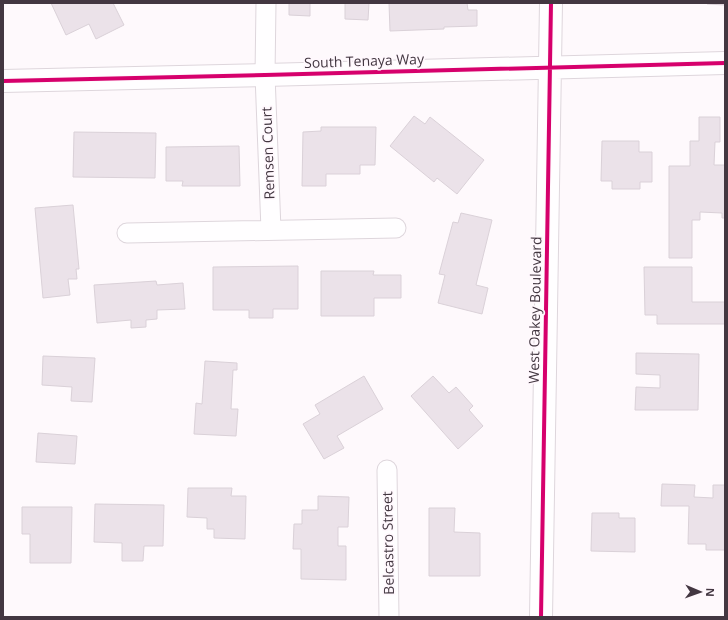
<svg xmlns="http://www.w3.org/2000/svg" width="728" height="620" font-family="'Open Sans',sans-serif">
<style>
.building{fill:#ebe2e9;stroke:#dad1d8}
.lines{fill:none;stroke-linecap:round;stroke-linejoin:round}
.street-casing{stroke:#ded6dc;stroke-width:21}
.secondary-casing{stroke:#ded6dc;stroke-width:24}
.street{stroke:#fffeff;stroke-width:19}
.secondary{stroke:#fffeff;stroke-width:22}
.cycleway-casing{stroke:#fff8fd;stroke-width:6}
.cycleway{stroke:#d6006c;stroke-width:4}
.labels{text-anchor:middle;stroke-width:3.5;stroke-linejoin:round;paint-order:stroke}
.street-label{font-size:14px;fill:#433741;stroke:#fff8fd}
</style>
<rect width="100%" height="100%" fill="#fef9fc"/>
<path class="building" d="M 51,3 L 113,3 L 124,25 L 96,39 L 89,24 L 66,35 Z
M 289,3 L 310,3 L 310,16 L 289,15 Z
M 345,3 L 369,3 L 368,20 L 345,19 Z
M 389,3 L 467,3 L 468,10 L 477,10 L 477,26 L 444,27 L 444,29 L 390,31 Z
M 707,3 L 725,3 L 725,5 L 707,4 Z
M 414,116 L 425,124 L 430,117 L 484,160 L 457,194 L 437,178 L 434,182 L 390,146 Z
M 699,117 L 720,117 L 720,142 L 715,142 L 714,165 L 725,165 L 725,218 L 722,218 L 722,213 L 700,212 L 700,220 L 692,220 L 692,258 L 669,258 L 669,166 L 690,166 L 690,141 L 699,141 Z
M 321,127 L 376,127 L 375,165 L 360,165 L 360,174 L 326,174 L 326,186 L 302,186 L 303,132 L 321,131 Z
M 74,132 L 156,133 L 155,178 L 73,177 Z
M 602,141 L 639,141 L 639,152 L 652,152 L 652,182 L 640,182 L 640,189 L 612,189 L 612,181 L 601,181 Z
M 239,146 L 240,186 L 182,186 L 183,181 L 166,181 L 166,147 Z
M 73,205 L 79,269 L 76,269 L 77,279 L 68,279 L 70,295 L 43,298 L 35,208 Z
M 461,213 L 492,220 L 476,285 L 488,288 L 482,314 L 438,303 L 445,275 L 439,274 L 453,222 L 458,223 Z
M 298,266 L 298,309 L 273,309 L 273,318 L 249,318 L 249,310 L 213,310 L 213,267 Z
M 644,267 L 692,267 L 692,302 L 725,302 L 725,324 L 657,324 L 657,315 L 645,315 Z
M 321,271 L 374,271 L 373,275 L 401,275 L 401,298 L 374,298 L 374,316 L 321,316 Z
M 156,281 L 157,285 L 183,283 L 185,309 L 157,310 L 157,319 L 146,320 L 146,327 L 131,328 L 131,320 L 97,323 L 94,285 Z
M 636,353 L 699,354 L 698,410 L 635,410 L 636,387 L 660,388 L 660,375 L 636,374 Z
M 43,356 L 95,358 L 92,402 L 71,401 L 72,387 L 42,385 Z
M 205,361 L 237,363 L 237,370 L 233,370 L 231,409 L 238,409 L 236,436 L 194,434 L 196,403 L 202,404 Z
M 364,376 L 383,409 L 337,436 L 344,448 L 324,459 L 303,424 L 320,414 L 315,405 Z
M 433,376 L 449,393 L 456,387 L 473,406 L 469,410 L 483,426 L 458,449 L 411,396 Z
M 38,433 L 77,436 L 75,464 L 36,462 Z
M 662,484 L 695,485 L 694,497 L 713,498 L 713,485 L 725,485 L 725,550 L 706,550 L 706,544 L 688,544 L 689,506 L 661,506 Z
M 188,488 L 232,488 L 231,496 L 246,496 L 245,539 L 214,538 L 214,529 L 207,529 L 207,518 L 187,517 Z
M 318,496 L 349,497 L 348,527 L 338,527 L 338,546 L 346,546 L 346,580 L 301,579 L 301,549 L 293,549 L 294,524 L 302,524 L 302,510 L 318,510 Z
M 95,504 L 164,505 L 163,546 L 144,546 L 143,561 L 122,561 L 122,543 L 94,542 Z
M 22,507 L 72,507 L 71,563 L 30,563 L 30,534 L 22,534 Z
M 429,508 L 455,508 L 454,532 L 480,533 L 480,576 L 429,576 Z
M 592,513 L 619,513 L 619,518 L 635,518 L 635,552 L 591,551 Z"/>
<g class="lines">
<defs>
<path id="street" d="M 266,3 L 265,75 L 271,230
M 127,233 L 396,228
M 387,470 L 389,617"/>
<path id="secondary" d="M 3,81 L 265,75 L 725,63
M 541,617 L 551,3"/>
</defs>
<use href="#street" class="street-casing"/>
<use href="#secondary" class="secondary-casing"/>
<use href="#street" class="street"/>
<use href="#secondary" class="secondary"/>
<defs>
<path id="cycleway" d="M 3,81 L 265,75 L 725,63
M 541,617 L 551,3"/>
</defs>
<use href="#cycleway" class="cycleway-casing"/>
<use href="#cycleway" class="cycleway"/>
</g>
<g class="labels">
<g class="street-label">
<text transform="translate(364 61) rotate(-2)" y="5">South Tenaya Way</text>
<text transform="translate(268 153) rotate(-92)" y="5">Remsen Court</text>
<text transform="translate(535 310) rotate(-89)" y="5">West Oakey Boulevard</text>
<text transform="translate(388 543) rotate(-91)" y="5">Belcastro Street</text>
</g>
</g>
<rect width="728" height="620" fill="none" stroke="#433741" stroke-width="8"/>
<g transform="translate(700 592) rotate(92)" stroke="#fff8fd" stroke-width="3" paint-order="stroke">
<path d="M0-3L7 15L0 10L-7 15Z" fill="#433741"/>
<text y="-6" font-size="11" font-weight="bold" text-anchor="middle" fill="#433741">N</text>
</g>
</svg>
